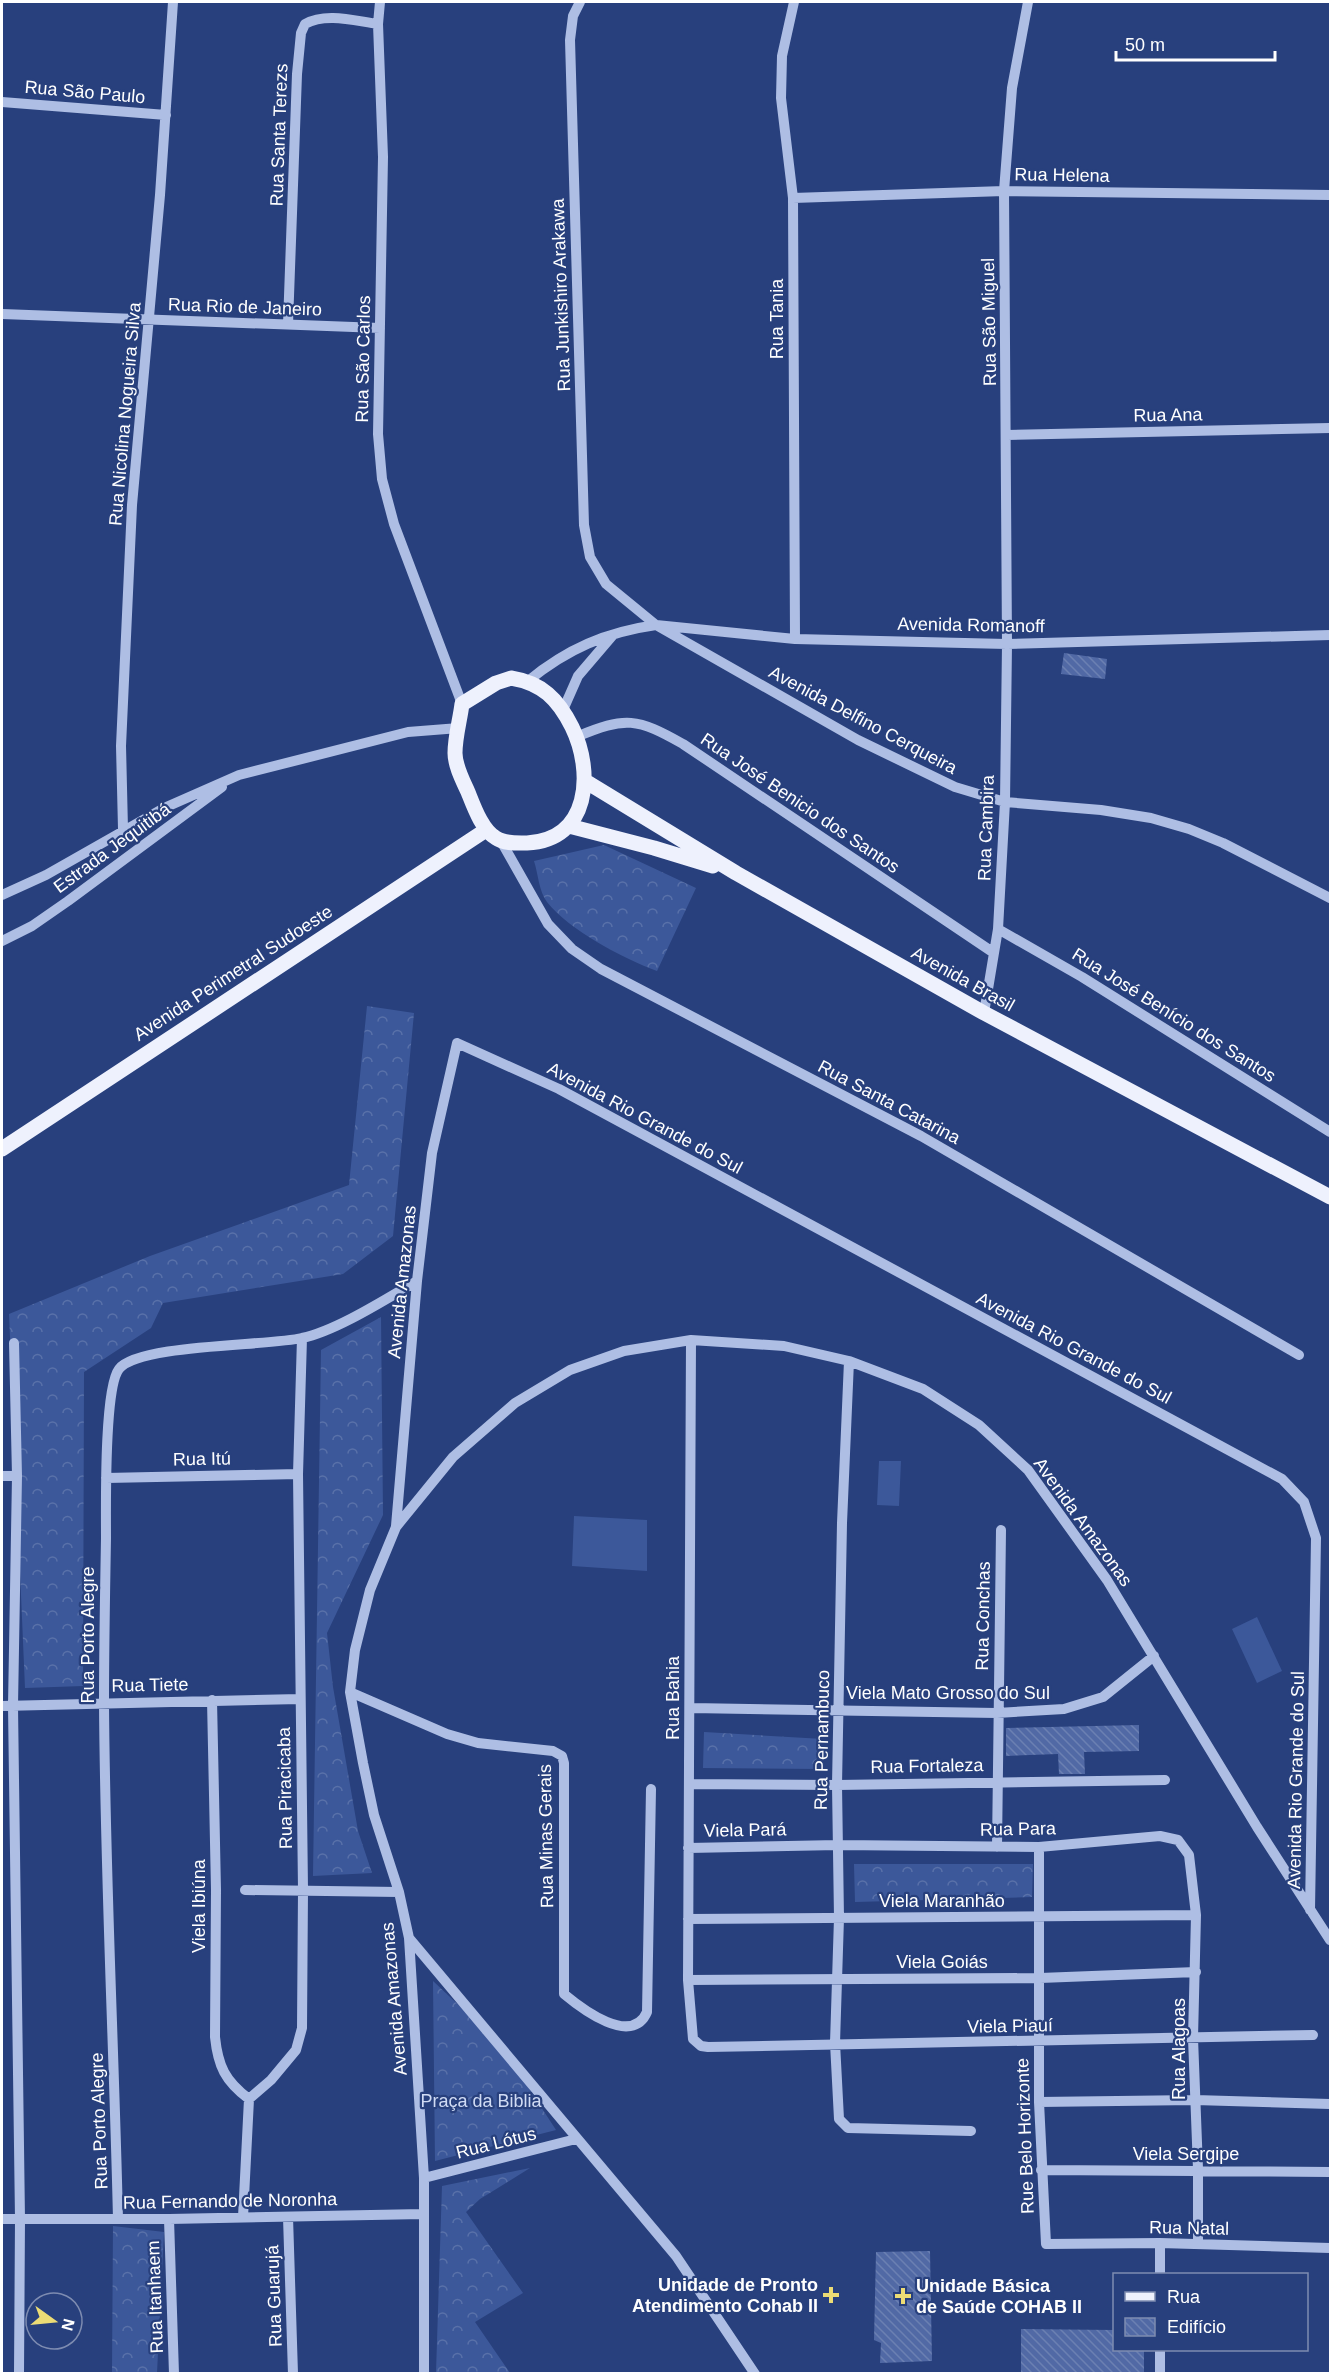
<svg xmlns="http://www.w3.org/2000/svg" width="1332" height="2375" font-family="Helvetica,sans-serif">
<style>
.grass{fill:#3c589a}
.forest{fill:url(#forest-crowns)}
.building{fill:url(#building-back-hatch)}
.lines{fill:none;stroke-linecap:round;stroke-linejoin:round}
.minor{stroke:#aebee4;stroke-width:10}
.major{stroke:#eef1fd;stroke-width:15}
.poi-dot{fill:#ecdc75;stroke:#28407d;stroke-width:2}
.labels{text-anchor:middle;stroke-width:4.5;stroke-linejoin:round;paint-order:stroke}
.street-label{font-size:18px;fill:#fff;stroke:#28407d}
.park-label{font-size:18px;fill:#d0dbf4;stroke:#28407d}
.poi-label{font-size:18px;font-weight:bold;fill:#fff;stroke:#28407d;text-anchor:end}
</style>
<defs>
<pattern id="forest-crowns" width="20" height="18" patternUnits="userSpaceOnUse" patternTransform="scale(1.5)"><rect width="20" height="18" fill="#3c589a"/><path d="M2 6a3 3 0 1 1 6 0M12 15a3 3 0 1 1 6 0" fill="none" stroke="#5971a9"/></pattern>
<pattern id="building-back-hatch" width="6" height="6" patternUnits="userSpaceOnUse" patternTransform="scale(1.5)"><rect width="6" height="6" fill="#5169a5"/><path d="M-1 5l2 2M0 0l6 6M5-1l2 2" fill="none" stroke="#6b80b2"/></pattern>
</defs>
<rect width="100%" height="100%" fill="#28407d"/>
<path class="grass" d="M 879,1461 L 901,1461 L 899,1506 L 877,1505 Z
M 574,1516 L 647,1520 L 647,1571 L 572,1566 Z
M 1257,1617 L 1282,1671 L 1257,1683 L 1232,1629 Z"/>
<path class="forest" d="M 604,845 L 696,888 L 657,971 C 624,959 569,930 547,902 C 539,892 538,873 534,861 Z
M 367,1006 L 414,1013 L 393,1236 L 343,1274 L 163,1303 L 151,1328 L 84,1372 L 83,1686 L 25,1688 L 9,1314 L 150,1256 L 349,1185 Z
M 381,1317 L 383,1515 L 327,1633 L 333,1687 L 358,1831 L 372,1873 L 313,1876 L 321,1350 Z
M 704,1732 L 823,1739 L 822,1769 L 703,1768 Z
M 854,1864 L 1033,1864 L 1032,1897 L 855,1902 Z
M 433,1981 L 500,2044 L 556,2130 L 435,2161 Z
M 530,2168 L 480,2199 L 466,2212 L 523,2293 L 475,2322 L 510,2373 L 436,2373 L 442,2186 Z
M 113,2226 L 164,2232 L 157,2373 L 112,2373 Z"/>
<path class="building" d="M 1064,653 L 1107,659 L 1105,679 L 1061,674 Z
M 1139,1725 L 1139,1751 L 1084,1752 L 1085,1774 L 1059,1774 L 1058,1754 L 1006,1756 L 1006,1728 Z
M 930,2251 L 932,2361 L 880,2363 L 881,2343 L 874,2340 L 876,2252 Z
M 1021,2329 L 1114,2330 L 1114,2349 L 1144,2349 L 1144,2373 L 1021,2373 Z"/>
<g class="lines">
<path class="minor" d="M 380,2 L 378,24 L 383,157 L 378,434 L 382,479 L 394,524 L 462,704
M 580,2 L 573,16 L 570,40 L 584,525 L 590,557 L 606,584 L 656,625 L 858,740 L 955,787 L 1005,802 L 1101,810 L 1151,818 L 1189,829 L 1223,843 L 1330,898
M 794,2 L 782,56 L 781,98 L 793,198 L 795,639
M 2,102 L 166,115
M 793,198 L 1004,191 L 1330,195
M 2,314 L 380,328
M 288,324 L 297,74 L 301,33 L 305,24 C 326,12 355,21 378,24
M 1007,435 L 1330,428
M 528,681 C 567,649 606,632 656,625 L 795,639 L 1007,644 L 1330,635
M 563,710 L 578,676 L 613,635
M 576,737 C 626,716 637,718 683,744 L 994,953
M 123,829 L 121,746 L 132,505 L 160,195 L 173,2
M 501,841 L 548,924 L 572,949 L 601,969 L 921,1136 L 1299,1355
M 2,895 L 46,875 L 164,808 L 239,775 L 408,732 L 459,728
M 998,929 L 1082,977 L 1330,1132
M 2,941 L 32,926 L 68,901 L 222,787
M 984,1013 L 998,929 L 1005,802 L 1007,644 L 1004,191 L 1012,88 L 1028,2
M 691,1340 L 688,1980 L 693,2039 L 701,2046 L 708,2047 L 1313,2035
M 14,1343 L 17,1476 L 13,1706 L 20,2219 L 19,2374
M 849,1361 L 842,1523 L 837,1785 L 839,1918 L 835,2043 L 839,2119 L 848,2128 L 971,2131
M 2,1476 L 17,1476
M 106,1478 L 298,1474
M 396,1526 L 417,1281 L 432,1153 L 457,1043 L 559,1089 L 1282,1479 L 1304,1502 L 1316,1538 L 1310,1910
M 350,1692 L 447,1734 L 478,1743 L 553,1751 L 562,1756 L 564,1763 L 564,1994 C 582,2009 632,2047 647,2012 L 651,1789
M 212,1700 L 216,1890 L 215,2037 C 218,2066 225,2081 249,2099
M 2,1706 L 300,1699
M 691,1708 L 997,1713 L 1064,1709 L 1103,1697 L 1154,1656
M 689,1784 L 837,1785 L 1165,1780
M 997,1847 L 1001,1530
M 1039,1847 L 1039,2102 L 1046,2244 L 1160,2243 L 1330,2248
M 688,1848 L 838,1845 L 1039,1847 L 1160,1836 L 1178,1840 L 1189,1855 L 1196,1915 L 1193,2038 L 1198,2169 L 1198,2244
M 245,1890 L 399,1892
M 688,1919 L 1196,1915
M 409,1938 L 676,2256 L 755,2374
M 688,1980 L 1040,1978 L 1196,1972
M 1039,2102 L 1195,2100 L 1330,2104
M 1041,2170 L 1330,2172
M 424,2178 L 576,2139
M 243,2217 L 249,2099 L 271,2080 L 296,2050 L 302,2028 L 303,1890 L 298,1474 L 302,1338
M 288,2217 L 293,2374
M 2,2219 L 169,2219 L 423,2214
M 118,2219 C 114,2047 105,1874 104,1702 C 104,1648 105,1593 106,1538 C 106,1508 104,1388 119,1369 C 138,1344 268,1346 302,1338 C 336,1331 386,1299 417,1281
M 169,2219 L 174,2374
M 1160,2243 L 1160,2274
M 1160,2350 L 1160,2374
M 424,2374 L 424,2178 L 409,1938 L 399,1892 L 374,1815 L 363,1763 L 350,1692 L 355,1650 L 370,1590 L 396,1527 L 453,1457 L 515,1403 L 570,1370 L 624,1351 L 691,1340 L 784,1346 L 849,1361 L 923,1389 L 979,1425 L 1028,1470 L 1107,1580 L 1257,1827 L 1330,1940"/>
<path class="major" d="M 511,678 C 542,683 558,699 572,727 C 594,772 590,840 527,843 C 517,843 505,844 496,838 C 482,830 474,807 468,792 C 463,781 455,766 455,753 C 455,737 460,720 462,704 L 496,683 Z
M 585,781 L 736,873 L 984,1013 L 1330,1197
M 569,826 L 654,848 L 713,866
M 2,1149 L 486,830"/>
</g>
<g class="poi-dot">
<path d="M828 2286h6v6h6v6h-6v6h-6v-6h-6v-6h6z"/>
<path d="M900 2287h6v6h6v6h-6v6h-6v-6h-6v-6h6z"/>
</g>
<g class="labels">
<g class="street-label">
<text transform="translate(85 92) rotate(5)" y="6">Rua São Paulo</text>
<text transform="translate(279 135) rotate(-88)" y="6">Rua Santa Terezs</text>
<text transform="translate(1062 175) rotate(1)" y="6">Rua Helena</text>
<text transform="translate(561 295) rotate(-92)" y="6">Rua Junkishiro Arakawa</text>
<text transform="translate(245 307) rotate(2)" y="6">Rua Rio de Janeiro</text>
<text transform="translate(777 319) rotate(-90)" y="6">Rua Tania</text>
<text transform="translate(989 322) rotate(-91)" y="6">Rua São Miguel</text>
<text transform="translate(363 359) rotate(-89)" y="6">Rua São Carlos</text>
<text transform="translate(125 414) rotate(-85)" y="6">Rua Nicolina Nogueira Silva</text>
<text transform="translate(1168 415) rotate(-1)" y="6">Rua Ana</text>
<text transform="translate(971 625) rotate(1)" y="6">Avenida Romanoff</text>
<text transform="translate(863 720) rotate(28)" y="6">Avenida Delfino Cerqueira</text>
<text transform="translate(800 803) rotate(34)" y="6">Rua José Benicio dos Santos</text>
<text transform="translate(986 828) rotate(-88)" y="6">Rua Cambira</text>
<text transform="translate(112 848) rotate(-36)" y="6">Estrada Jequitibá</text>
<text transform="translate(233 973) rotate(-33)" y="6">Avenida Perimetral Sudoeste</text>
<text transform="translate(963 979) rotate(29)" y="6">Avenida Brasil</text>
<text transform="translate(1174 1015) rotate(32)" y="6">Rua José Benício dos Santos</text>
<text transform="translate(889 1102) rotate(28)" y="6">Rua Santa Catarina</text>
<text transform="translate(645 1118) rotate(28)" y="6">Avenida Rio Grande do Sul</text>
<text transform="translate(402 1282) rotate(-84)" y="6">Avenida Amazonas</text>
<text transform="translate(1074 1348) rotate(28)" y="6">Avenida Rio Grande do Sul</text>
<text transform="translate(202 1459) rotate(-1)" y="6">Rua Itú</text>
<text transform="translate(1083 1522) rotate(54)" y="6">Avenida Amazonas</text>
<text transform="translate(983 1616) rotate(-89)" y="6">Rua Conchas</text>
<text transform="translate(88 1635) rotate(-90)" y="6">Rua Porto Alegre</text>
<text transform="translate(150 1685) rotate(-1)" y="6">Rua Tiete</text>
<text x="948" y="1699">Viela Mato Grosso do Sul</text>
<text transform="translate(673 1698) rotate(-90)" y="6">Rua Bahia</text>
<text transform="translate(822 1740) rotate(-89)" y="6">Rua Pernambuco</text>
<text transform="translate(927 1766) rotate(-1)" y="6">Rua Fortaleza</text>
<text transform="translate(1296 1780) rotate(-89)" y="6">Avenida Rio Grande do Sul</text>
<text transform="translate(285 1788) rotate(-91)" y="6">Rua Piracicaba</text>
<text transform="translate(1018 1829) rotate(-1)" y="6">Rua Para</text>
<text transform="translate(745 1830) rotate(-1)" y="6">Viela Pará</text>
<text transform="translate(546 1836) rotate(-91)" y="6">Rua Minas Gerais</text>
<text x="942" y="1907">Viela Maranhão</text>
<text transform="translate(199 1906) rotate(-90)" y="6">Viela Ibiúna</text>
<text x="942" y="1968">Viela Goiás</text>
<text transform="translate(394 1999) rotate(-95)" y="6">Avenida Amazonas</text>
<text transform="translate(1010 2026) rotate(-1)" y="6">Viela Piauí</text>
<text transform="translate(1179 2049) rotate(-90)" y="6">Rua Alagoas</text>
<text transform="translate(99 2121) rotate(-92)" y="6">Rua Porto Alegre</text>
<text transform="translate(1025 2136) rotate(-92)" y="6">Rue Belo Horizonte</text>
<text transform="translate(496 2143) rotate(-14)" y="6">Rua Lótus</text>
<text x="1186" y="2160">Viela Sergipe</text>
<text transform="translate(230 2201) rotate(-1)" y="6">Rua Fernando de Noronha</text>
<text transform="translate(1189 2228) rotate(1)" y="6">Rua Natal</text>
<text transform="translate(274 2296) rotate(-92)" y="6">Rua Guarujá</text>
<text transform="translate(155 2297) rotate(-92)" y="6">Rua Itanhaem</text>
</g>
<g class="park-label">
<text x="481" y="2107">Praça da Biblia</text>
</g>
<g class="poi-label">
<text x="818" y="2291">Unidade de Pronto<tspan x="818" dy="21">Atendimento Cohab II</tspan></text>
<text x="916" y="2292" text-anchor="start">Unidade Básica<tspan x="916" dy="21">de Saúde COHAB II</tspan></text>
</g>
</g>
<rect width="1332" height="2375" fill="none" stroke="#ffffff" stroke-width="6"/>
<rect x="1113" y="2273" width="195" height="78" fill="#28407d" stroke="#7e8cb1" stroke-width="1.5"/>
<rect x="1125" y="2292" width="30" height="9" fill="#eef1fd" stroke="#7e8cb1" stroke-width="1.5"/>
<text x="1167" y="2303" font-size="18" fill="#ffffff">Rua</text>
<rect x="1125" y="2318" width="30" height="18" fill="url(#building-back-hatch)" stroke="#7e8cb1" stroke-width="1.5"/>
<text x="1167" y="2333" font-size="18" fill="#ffffff">Edifício</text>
<g transform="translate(54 2321) rotate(105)"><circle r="28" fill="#28407d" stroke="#7e8cb1" stroke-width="1.5"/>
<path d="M0-4.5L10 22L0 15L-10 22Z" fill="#ecdc75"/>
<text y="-9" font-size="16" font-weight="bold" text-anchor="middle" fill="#ffffff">N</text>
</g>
<path d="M1116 51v9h159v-9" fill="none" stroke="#ffffff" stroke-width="3"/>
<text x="1125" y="51" font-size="18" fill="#ffffff" stroke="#28407d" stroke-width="4.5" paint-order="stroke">50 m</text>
</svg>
